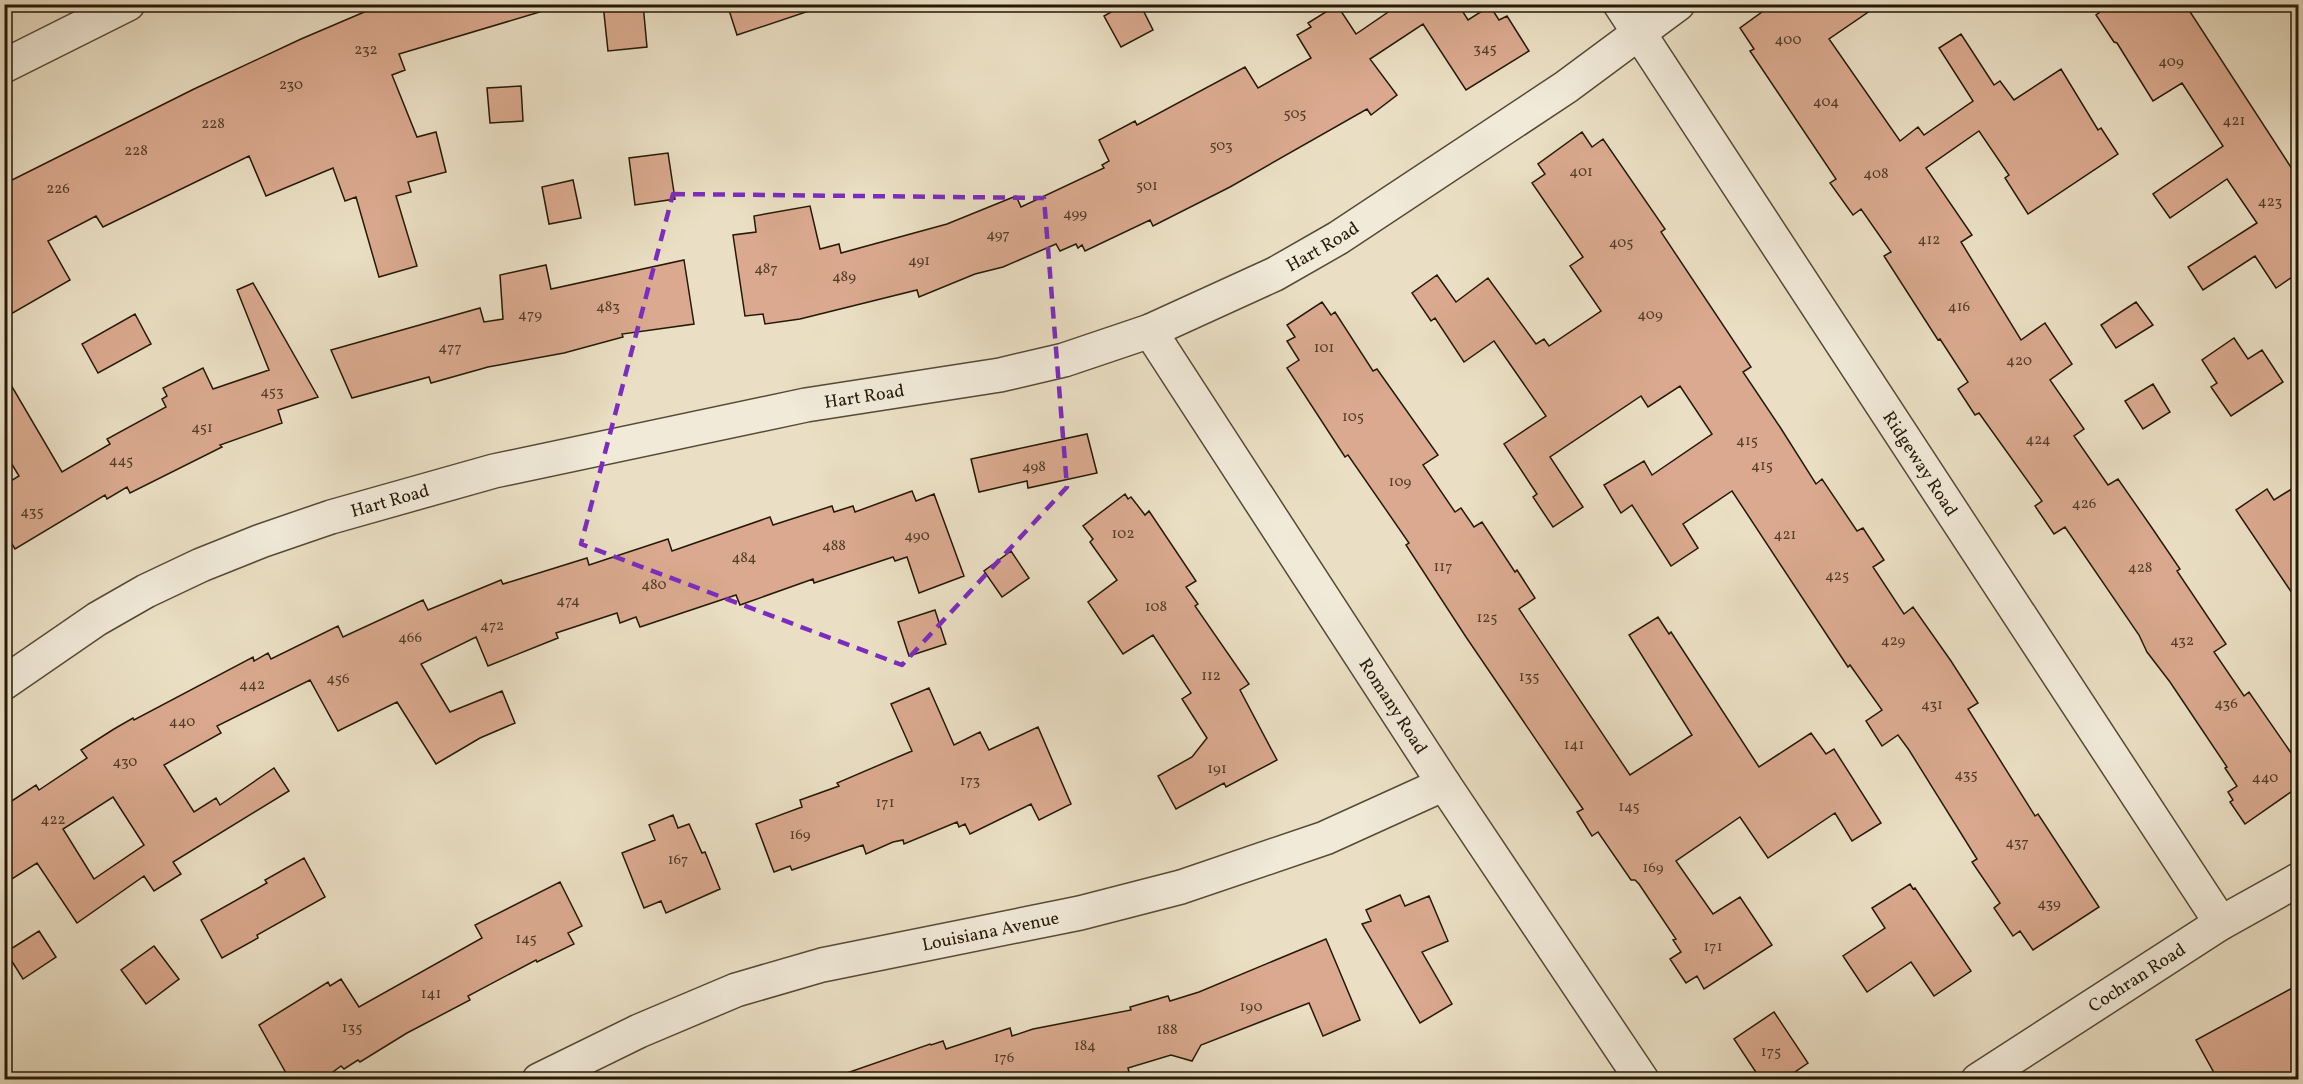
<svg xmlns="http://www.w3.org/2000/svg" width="2303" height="1084" font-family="Vollkorn,serif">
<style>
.building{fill:#daa98f;stroke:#251906;stroke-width:1.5;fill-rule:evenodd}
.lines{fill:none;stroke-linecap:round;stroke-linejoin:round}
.street-casing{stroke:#564a36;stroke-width:36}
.street{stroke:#f1ead9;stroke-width:33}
.marked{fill:none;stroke:#7b2cbf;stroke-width:4.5;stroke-dasharray:12 8;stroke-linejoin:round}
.labels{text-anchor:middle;stroke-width:5;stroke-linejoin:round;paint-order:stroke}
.number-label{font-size:15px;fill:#523d28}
.street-label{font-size:18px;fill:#251906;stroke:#f1ead9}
</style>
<rect width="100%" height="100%" fill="#eadfc4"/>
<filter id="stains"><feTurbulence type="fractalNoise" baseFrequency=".00333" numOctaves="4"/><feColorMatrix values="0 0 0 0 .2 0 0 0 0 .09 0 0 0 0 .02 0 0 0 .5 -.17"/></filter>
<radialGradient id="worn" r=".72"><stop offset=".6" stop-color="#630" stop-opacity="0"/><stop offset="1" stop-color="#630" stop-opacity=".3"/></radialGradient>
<path class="building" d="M 383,4 L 542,4 L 543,11 L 399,54 L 405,70 L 392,75 L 417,137 L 436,132 L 446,172 L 408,182 L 411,192 L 396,196 L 417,266 L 379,277 L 356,197 L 345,201 L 333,168 L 266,196 L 249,156 L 103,227 L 96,216 L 48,241 L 70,280 L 4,318 L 4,184 L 194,89 L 301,39 Z
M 603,4 L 643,4 L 647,47 L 608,51 Z
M 727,4 L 812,4 L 812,10 L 737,35 Z
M 1125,4 L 1140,4 L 1153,30 L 1121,47 L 1104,16 Z
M 1400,4 L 1458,4 L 1468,20 L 1490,6 L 1499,20 L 1507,16 L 1529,51 L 1466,90 L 1423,24 L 1370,59 L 1397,95 L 1371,115 L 1367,109 L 1230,187 L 1153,226 L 1150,220 L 1085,251 L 1082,245 L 1078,248 L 1076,244 L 1060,251 L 1056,244 L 1003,267 L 975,274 L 919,297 L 917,290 L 800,319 L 765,324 L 763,314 L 745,316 L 733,235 L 756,232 L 754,216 L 810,206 L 820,249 L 839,244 L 841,253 L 947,224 L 1016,196 L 1021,207 L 1104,168 L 1102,165 L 1109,161 L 1099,140 L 1135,121 L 1137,125 L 1245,67 L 1258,88 L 1311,58 L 1297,35 L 1311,27 L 1308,23 L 1337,5 L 1356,34 Z
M 1773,4 L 1880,4 L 1829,39 L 1900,141 L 1918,127 L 1924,135 L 1973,101 L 1939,48 L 1961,34 L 1994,85 L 2000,81 L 2014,100 L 2061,69 L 2098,130 L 2101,128 L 2118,154 L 2028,214 L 2005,178 L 2009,175 L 1979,131 L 1926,168 L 1972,235 L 1961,242 L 2021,340 L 2045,323 L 2072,364 L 2050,380 L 2084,429 L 2074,436 L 2108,485 L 2118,479 L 2150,525 L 2180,569 L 2177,571 L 2226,644 L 2214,652 L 2244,696 L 2249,692 L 2298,763 L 2298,787 L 2245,824 L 2230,802 L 2233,800 L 2228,792 L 2237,786 L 2225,768 L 2227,767 L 2170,682 L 2147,652 L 2139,635 L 2065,527 L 2054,534 L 2035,506 L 2042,501 L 1979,413 L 1975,415 L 1958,389 L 1968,382 L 1940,339 L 1938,340 L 1884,256 L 1891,252 L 1861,209 L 1853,215 L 1830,183 L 1836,179 L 1750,51 L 1754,49 L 1740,28 Z
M 2111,4 L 2185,4 L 2298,178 L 2298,273 L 2276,288 L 2255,256 L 2203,290 L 2188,267 L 2257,223 L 2227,179 L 2170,218 L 2153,194 L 2223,146 L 2182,83 L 2153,101 L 2117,43 L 2114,42 L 2096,15 Z
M 521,86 L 523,121 L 490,123 L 487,88 Z
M 1582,132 L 1592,147 L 1603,139 L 1665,229 L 1661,232 L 1751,367 L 1743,372 L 1780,427 L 1816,484 L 1822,479 L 1857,531 L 1863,528 L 1884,560 L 1873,567 L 1904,614 L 1913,607 L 1951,661 L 1978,703 L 1968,709 L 2035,816 L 2038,814 L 2099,907 L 2033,950 L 2020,931 L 2013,936 L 1994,908 L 2000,903 L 1972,862 L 1977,859 L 1909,750 L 1898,735 L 1882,746 L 1866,721 L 1882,710 L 1850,665 L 1848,667 L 1732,491 L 1683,524 L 1698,548 L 1671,566 L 1632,505 L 1621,513 L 1604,485 L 1644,461 L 1652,475 L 1712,434 L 1680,386 L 1648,407 L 1641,396 L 1550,457 L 1583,507 L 1553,527 L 1533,497 L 1537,494 L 1504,444 L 1546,416 L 1494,341 L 1464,362 L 1435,318 L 1431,321 L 1412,293 L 1437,275 L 1456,302 L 1488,278 L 1536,344 L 1544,339 L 1549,346 L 1601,311 L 1570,266 L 1583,257 L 1532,183 L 1545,174 L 1538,164 Z
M 668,153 L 675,199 L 635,205 L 629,158 Z
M 573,180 L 581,218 L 549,224 L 542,187 Z
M 684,260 L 694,324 L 622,334 L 623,337 L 564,353 L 488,367 L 431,383 L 429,377 L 352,398 L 331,350 L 480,308 L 484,322 L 503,319 L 500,275 L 546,265 L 551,289 Z
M 253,283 L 318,397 L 278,410 L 282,423 L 220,445 L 222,447 L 130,493 L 127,487 L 107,499 L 105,495 L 15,549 L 4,531 L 4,485 L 19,476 L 4,451 L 4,373 L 62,472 L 110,444 L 107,439 L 166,407 L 162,399 L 167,396 L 163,388 L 203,368 L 213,389 L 269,370 L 237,290 Z
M 1322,302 L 1331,315 L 1335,312 L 1373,371 L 1377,369 L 1438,455 L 1423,465 L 1455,512 L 1461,508 L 1474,527 L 1482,522 L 1515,572 L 1517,570 L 1535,598 L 1519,609 L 1630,775 L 1692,735 L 1629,635 L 1658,617 L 1669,634 L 1671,632 L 1759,767 L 1811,733 L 1826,754 L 1834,749 L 1881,823 L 1852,841 L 1835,813 L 1768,858 L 1740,817 L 1676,861 L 1713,914 L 1740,897 L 1772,945 L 1704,989 L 1697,976 L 1686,983 L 1670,959 L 1681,952 L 1673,940 L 1676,939 L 1639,884 L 1635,880 L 1631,880 L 1598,832 L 1592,836 L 1577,812 L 1583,809 L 1466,637 L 1406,545 L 1409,543 L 1348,455 L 1345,457 L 1287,368 L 1299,360 L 1287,341 L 1295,337 L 1287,325 Z
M 2136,302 L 2153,325 L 2116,348 L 2101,325 Z
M 135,314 L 151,344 L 98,373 L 82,344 Z
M 2234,338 L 2248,359 L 2262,350 L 2283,382 L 2231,416 L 2211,387 L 2217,383 L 2202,360 Z
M 2153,384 L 2170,412 L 2143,429 L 2125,401 Z
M 1087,434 L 1097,473 L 1028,488 L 1027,481 L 979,492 L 971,459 Z
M 2298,485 L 2298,602 L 2236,510 L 2267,489 L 2274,500 Z
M 912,491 L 916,501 L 934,494 L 964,576 L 919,593 L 907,557 L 895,561 L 893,557 L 814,583 L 813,579 L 740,605 L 736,595 L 640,627 L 636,617 L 620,623 L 617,613 L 556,633 L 558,638 L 488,666 L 476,637 L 421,664 L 450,712 L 502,691 L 515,723 L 480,738 L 436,764 L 397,702 L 338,731 L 310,680 L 217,726 L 221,733 L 164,765 L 194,812 L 216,798 L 220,805 L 274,768 L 289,791 L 173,862 L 181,874 L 154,891 L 144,876 L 77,923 L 37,863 L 4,884 L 4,806 L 36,785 L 39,790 L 87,758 L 81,750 L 114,729 L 133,718 L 134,720 L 253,657 L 254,661 L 268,653 L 271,659 L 338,626 L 343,637 L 423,600 L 428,610 L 501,580 L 503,584 L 513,581 L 587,558 L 589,565 L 668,539 L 672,551 L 770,517 L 773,525 L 832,506 L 834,512 L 853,506 L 855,512 ZM 113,797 L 144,845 L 94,879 L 63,829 Z
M 1125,494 L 1128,499 L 1131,497 L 1145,515 L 1149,511 L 1196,581 L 1186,587 L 1198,604 L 1195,606 L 1249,684 L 1240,690 L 1277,760 L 1226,787 L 1224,783 L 1176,809 L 1158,776 L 1192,757 L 1207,738 L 1182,699 L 1191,693 L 1153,635 L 1123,654 L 1088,602 L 1117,580 L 1090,542 L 1093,539 L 1083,526 Z
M 1011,551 L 1029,578 L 1002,597 L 984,571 Z
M 935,610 L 946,644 L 909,656 L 898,622 Z
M 929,688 L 954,745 L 980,732 L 989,750 L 1038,727 L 1071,804 L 1039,820 L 1031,804 L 970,834 L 965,824 L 959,827 L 957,822 L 904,844 L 903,840 L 893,842 L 866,854 L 863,845 L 792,870 L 790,866 L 774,872 L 756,824 L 802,807 L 800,800 L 839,786 L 837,783 L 912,751 L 891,704 Z
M 673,815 L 678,828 L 689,824 L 702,853 L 705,852 L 720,889 L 666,913 L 661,901 L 644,908 L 622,853 L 655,840 L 649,825 Z
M 304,858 L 325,897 L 257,935 L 258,938 L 222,958 L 201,920 L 267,883 L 265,880 Z
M 560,882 L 582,926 L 568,933 L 574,944 L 537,962 L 536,960 L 468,996 L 470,1000 L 407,1033 L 360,1062 L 358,1060 L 344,1069 L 341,1066 L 322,1080 L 290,1080 L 259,1025 L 328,982 L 330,986 L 341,979 L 359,1007 L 482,938 L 475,925 Z
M 1910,884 L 1913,889 L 1915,888 L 1971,971 L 1934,996 L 1911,962 L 1867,992 L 1843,956 L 1885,928 L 1872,908 Z
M 1400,895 L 1405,906 L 1429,896 L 1448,941 L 1422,952 L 1452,1004 L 1420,1023 L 1362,924 L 1371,921 L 1366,910 Z
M 39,931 L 56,957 L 23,979 L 6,952 Z
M 1326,939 L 1360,1020 L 1323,1036 L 1309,1003 L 1201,1045 L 1192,1061 L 1171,1055 L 1128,1068 L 1131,1080 L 841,1080 L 841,1075 L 930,1044 L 931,1045 L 943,1041 L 946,1049 L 1010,1028 L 1012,1036 L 1033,1029 L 1131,1010 L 1130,1007 L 1168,996 L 1170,1001 L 1199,992 Z
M 154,946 L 179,979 L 146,1004 L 121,970 Z
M 2298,985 L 2298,1080 L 2218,1080 L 2196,1040 Z
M 1774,1012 L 1808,1063 L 1783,1080 L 1761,1080 L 1734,1039 Z"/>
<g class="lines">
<defs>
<g id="street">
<path id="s1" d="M 1620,4 L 2221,923"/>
<path d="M 4,66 L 128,4"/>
<path id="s2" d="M 1150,331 L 1444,784 L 1642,1080"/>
<path id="s3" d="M 4,683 L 97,619 L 146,591 L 201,565 L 261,541 L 331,517 L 494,471 L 806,405 L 1000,375 L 1064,360 L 1150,331 L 1275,274 L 1338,238 L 1566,87 L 1678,4"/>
<path id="s4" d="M 539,1080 L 639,1031 L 736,990 L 822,965 L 1080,913 L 1181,887 L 1325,838 L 1444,784"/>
<path id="s5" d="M 1978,1080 L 2221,923 L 2298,880"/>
</g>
</defs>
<use href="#street" class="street-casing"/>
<use href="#street" class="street"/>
</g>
<path class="marked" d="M 673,194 L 1044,198 L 1067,487 L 902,665 L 581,544 Z"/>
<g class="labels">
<g class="number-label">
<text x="1788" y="44">400</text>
<text x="1485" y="53">345</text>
<text x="366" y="54">232</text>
<text x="2171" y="66">409</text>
<text x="291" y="89">230</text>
<text x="1826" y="106">404</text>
<text x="1295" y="118">505</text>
<text x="2234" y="125">421</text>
<text x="213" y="128">228</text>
<text x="1221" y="150">503</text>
<text x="136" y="155">228</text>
<text x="1581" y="176">401</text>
<text x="1876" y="178">408</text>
<text x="1147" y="190">501</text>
<text x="58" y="193">226</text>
<text x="2270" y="206">423</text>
<text x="1075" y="218">499</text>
<text x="998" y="239">497</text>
<text x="1929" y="244">412</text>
<text x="1621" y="247">405</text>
<text x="919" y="265">491</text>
<text x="766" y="273">487</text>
<text x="844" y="281">489</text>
<text x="608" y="311">483</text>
<text x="1959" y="311">416</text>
<text x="530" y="319">479</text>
<text x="1650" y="319">409</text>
<text x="450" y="352">477</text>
<text x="1324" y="352">101</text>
<text x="2019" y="365">420</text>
<text x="272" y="396">453</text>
<text x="1353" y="421">105</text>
<text x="202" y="432">451</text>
<text x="2038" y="444">424</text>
<text x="1747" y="445">415</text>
<text x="121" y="465">445</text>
<text x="1762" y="470">415</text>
<text x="1034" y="471">498</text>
<text x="1400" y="486">109</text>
<text x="2084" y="508">426</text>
<text x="32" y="516">435</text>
<text x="1123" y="538">102</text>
<text x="1785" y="539">421</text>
<text x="917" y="540">490</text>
<text x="834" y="550">488</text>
<text x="744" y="562">484</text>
<text x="1443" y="571">117</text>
<text x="2140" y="572">428</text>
<text x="1837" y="580">425</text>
<text x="654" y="589">480</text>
<text x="568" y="605">474</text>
<text x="1156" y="611">108</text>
<text x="1487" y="622">125</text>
<text x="492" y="630">472</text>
<text x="410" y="642">466</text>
<text x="1893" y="645">429</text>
<text x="2182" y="645">432</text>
<text x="1211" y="680">112</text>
<text x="1529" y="681">135</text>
<text x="338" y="683">456</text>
<text x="252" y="689">442</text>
<text x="2226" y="708">436</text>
<text x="1932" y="709">431</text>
<text x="182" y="726">440</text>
<text x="1574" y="749">141</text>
<text x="125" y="766">430</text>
<text x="1217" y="773">191</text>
<text x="1966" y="779">435</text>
<text x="2265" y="782">440</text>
<text x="970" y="785">173</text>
<text x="885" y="807">171</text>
<text x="1629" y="811">145</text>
<text x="53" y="824">422</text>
<text x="800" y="839">169</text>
<text x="2017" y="847">437</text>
<text x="678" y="864">167</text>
<text x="1653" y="872">169</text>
<text x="2049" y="908">439</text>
<text x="526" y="943">145</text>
<text x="1713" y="951">171</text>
<text x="431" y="998">141</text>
<text x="1251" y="1011">190</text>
<text x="352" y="1032">135</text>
<text x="1167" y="1034">188</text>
<text x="1085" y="1050">184</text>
<text x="1771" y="1056">175</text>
<text x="1004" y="1062">176</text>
</g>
<g class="street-label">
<text dy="6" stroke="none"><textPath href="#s3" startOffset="1402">Hart Road</textPath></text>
<text dy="6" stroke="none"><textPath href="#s3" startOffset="916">Hart Road</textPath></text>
<text dy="6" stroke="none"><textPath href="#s1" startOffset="549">Ridgeway Road</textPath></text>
<text dy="6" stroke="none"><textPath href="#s3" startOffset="430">Hart Road</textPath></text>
<text dy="6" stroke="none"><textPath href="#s2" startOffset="447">Romany Road</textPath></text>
<text dy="6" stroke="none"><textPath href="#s4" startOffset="478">Louisiana Avenue</textPath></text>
<text dy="6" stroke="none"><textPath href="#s5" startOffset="189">Cochran Road</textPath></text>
</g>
</g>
<rect width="2303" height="1084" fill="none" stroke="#eadfc4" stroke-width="24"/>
<rect x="6" y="6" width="2291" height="1072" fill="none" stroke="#251906" stroke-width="3"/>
<rect x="12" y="12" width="2279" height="1060" fill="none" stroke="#251906" stroke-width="1.5"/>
<rect width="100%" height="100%" filter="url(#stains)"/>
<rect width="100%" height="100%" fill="url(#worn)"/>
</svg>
